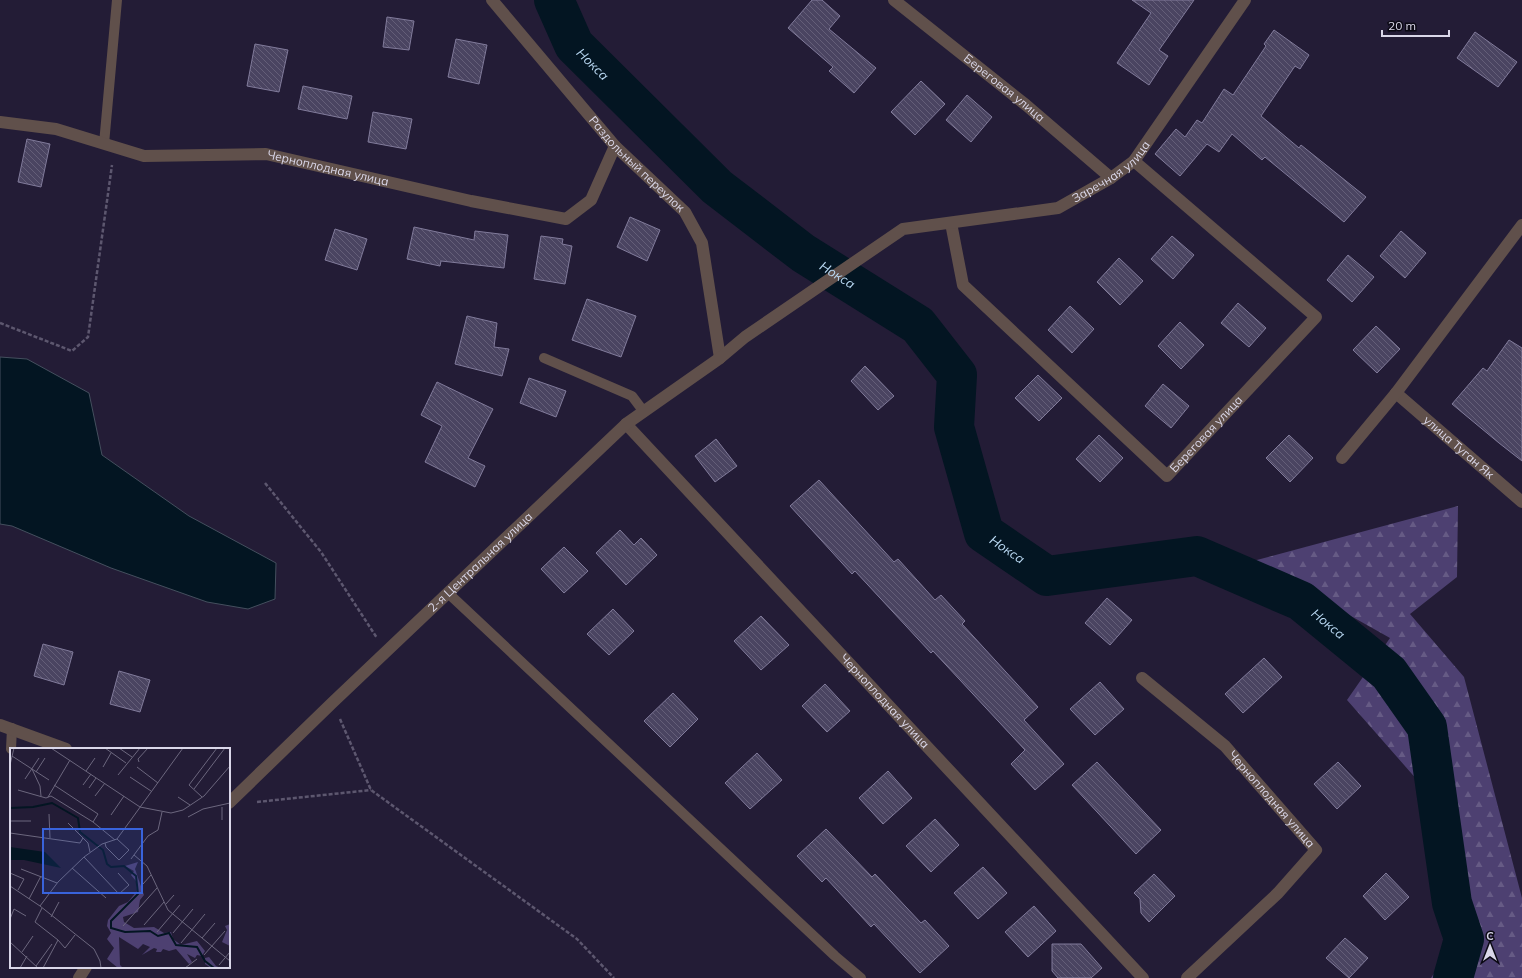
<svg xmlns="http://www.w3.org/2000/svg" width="1522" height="978" font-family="Mulish,sans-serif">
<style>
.forest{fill:url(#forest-firs)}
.water{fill:#031522;stroke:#444f5e}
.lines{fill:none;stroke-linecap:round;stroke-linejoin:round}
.river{stroke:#031522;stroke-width:40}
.building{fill:url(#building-back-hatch);stroke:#817b9b}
.path{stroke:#5d576f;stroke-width:2.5;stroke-dasharray:4 2;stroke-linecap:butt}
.lane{stroke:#60504b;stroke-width:10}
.street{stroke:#60504b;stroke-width:12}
.labels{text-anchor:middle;stroke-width:3.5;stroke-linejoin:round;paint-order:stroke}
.street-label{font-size:12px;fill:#dad7e9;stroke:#0b0914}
.water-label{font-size:13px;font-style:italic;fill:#b8d7f1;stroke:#0b0914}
.inset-river{fill:none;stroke:#031522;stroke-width:2}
.inset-road{fill:none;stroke:#6c677e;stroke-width:1}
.view{fill:#3963db;fill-opacity:0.15;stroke:#3963db;stroke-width:2}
.inset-edge{fill:none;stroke:#dad7e9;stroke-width:2}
</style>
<defs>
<pattern id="forest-firs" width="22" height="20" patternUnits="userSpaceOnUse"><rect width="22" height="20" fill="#4d4071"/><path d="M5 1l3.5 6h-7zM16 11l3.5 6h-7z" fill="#665b85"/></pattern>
<pattern id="building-back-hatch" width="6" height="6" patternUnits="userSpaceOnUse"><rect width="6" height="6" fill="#4a4461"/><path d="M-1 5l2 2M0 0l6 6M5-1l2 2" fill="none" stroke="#645e78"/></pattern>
</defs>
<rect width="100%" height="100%" fill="#231c36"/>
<path class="forest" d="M 1458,506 L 1457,577 L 1410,614 L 1464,677 L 1522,898 L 1522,978 L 1431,978 L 1445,956 L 1426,790 L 1347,700 L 1390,638 L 1253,561 Z"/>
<path class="water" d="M 0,357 L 27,359 L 89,393 L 102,455 L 189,516 L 276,563 L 275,599 L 248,609 L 207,602 L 111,568 L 12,526 L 0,524 Z"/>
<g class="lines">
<path class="river" id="s1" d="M 554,0 L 574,45 L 717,187 L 803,253 L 918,325 L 957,375 L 954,427 L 984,533 L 1047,576 L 1197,556 L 1301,601 L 1389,673 L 1427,727 L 1452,903 L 1464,939 L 1453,978"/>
</g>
<path class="building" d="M 812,0 L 822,0 L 840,16 L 829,29 L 876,68 L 854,93 L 829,71 L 833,67 L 788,28 Z
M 1132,0 L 1194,0 L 1159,50 L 1168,56 L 1149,85 L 1117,63 L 1151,13 Z
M 387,17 L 414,21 L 409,50 L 383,47 Z
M 1274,30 L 1309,55 L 1300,69 L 1295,66 L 1261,116 L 1299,148 L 1301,145 L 1366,197 L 1344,222 L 1265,157 L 1262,160 L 1232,134 L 1219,152 L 1207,144 L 1180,176 L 1155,154 L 1176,129 L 1185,137 L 1197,120 L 1202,123 L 1224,89 L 1233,95 L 1266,46 L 1264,44 Z
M 1475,32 L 1517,62 L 1498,87 L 1457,58 Z
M 456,39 L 487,45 L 479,84 L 448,77 Z
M 255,44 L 288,50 L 279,92 L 247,86 Z
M 921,81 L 945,104 L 915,135 L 891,112 Z
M 303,86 L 352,96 L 347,119 L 298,109 Z
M 967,95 L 992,117 L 971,142 L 946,120 Z
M 373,112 L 412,119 L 406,149 L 368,142 Z
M 27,139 L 50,144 L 41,187 L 18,182 Z
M 630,217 L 660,230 L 647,261 L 617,247 Z
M 414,227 L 474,240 L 475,231 L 508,235 L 504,268 L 441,261 L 440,266 L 407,259 Z
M 335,229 L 367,239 L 357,270 L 325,260 Z
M 1401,231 L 1426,253 L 1405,278 L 1380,256 Z
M 541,236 L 563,239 L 562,244 L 572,246 L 565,284 L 534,279 Z
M 1172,236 L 1194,255 L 1173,279 L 1151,259 Z
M 1348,255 L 1374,277 L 1352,302 L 1327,280 Z
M 1119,258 L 1143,281 L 1120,305 L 1097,282 Z
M 587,299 L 636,316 L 621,357 L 572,340 Z
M 1238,303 L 1266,328 L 1249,347 L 1221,323 Z
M 1070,306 L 1094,329 L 1072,353 L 1048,330 Z
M 467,316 L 497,323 L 494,347 L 509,349 L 502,376 L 455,364 Z
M 1180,322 L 1204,345 L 1181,369 L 1158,346 Z
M 1376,326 L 1400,349 L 1377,373 L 1353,350 Z
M 1509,340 L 1522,348 L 1522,461 L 1499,443 L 1452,404 L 1483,368 L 1487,371 Z
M 865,366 L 894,396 L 878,410 L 851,381 Z
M 1038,375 L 1062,398 L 1039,421 L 1015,398 Z
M 529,378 L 566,391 L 556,417 L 520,403 Z
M 437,382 L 493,409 L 468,458 L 485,466 L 475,487 L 425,462 L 442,426 L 421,415 Z
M 1163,384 L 1189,406 L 1171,428 L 1145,406 Z
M 1099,435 L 1123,458 L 1100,482 L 1076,459 Z
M 1289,435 L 1313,458 L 1290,482 L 1266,458 Z
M 716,439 L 737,466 L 715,482 L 695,456 Z
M 819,480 L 894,562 L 898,559 L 935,600 L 941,595 L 965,621 L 962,624 L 1038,707 L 1024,720 L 1064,764 L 1035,790 L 1011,764 L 1025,750 L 933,651 L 931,653 L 855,571 L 852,574 L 790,506 Z
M 620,530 L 634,545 L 641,538 L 657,555 L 626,585 L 596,553 Z
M 564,547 L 588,571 L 564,593 L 541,569 Z
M 1107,598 L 1132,620 L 1110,645 L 1085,623 Z
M 613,609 L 634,631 L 609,655 L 587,634 Z
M 761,616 L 789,645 L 761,670 L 734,641 Z
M 43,644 L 73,652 L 64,685 L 34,676 Z
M 1264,658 L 1282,677 L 1243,713 L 1225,694 Z
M 119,671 L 150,680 L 140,712 L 110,704 Z
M 1100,682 L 1124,709 L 1095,735 L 1070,709 Z
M 825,684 L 850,711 L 827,732 L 802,706 Z
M 673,693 L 698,719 L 670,747 L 644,721 Z
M 757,753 L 782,780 L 750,809 L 725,783 Z
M 1097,762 L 1161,830 L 1136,854 L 1072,785 Z
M 1338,762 L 1361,786 L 1337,809 L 1314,784 Z
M 888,771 L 912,798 L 883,824 L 859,798 Z
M 935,819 L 959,845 L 931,872 L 906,846 Z
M 826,829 L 872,877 L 875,874 L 921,923 L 925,920 L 949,946 L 920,973 L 874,924 L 871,927 L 826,878 L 822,882 L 797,856 Z
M 983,867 L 1007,893 L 978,919 L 954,893 Z
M 1386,873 L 1409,897 L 1385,920 L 1363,896 Z
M 1154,874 L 1175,896 L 1149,922 L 1141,913 L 1140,899 L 1134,893 Z
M 1034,906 L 1056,931 L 1028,957 L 1005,932 Z
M 1345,938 L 1368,958 L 1349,978 L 1326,958 Z
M 1052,944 L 1081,944 L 1102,968 L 1091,978 L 1058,978 L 1052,971 Z"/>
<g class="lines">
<path class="path" d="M 0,323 L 72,351 L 88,337 L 112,165
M 265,483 L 321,552 L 377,638
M 340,719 L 371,790 L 577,939 L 614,978
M 257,802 L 371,790"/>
<path class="lane" d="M 104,144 L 117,0
M 544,358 L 632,396 L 644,412
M 448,593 L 835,956 L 861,978
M 11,749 L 12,728"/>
<g class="street">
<path id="s2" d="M 492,0 L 615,146 L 685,212 L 702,243 L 720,358"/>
<path id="s3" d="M 894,0 L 1026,105 L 1111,178"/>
<path id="s4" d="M 0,122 L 56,129 L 144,156 L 266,154 L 471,201 L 566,219 L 591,200 L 615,146"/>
<path id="s5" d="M 951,223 L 963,285 L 1167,476 L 1316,317 L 1134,161"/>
<path id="s6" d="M 1396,393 L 1522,502"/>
<path id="s7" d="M 626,424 L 1143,978"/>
<path d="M 1342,458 L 1396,393 L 1522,225"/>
<path id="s8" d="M 1142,678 L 1225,746 L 1316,850 L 1278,893 L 1187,978"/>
<path d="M 0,725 L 66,749"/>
<path id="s9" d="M 229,803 L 332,703 L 626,424 L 720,358 L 745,337 L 903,229 L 1058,208 L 1111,178 L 1134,161 L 1245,0"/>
<path d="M 79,978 L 86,967"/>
</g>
</g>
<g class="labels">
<g class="street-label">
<text dy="4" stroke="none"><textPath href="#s3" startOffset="141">Береговая улица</textPath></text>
<text dy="4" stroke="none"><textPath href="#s2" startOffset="219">Раздольный переулок</textPath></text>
<text dy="4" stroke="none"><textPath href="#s4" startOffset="334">Черноплодная улица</textPath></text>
<text dy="4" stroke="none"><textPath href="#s9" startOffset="1109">Заречная улица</textPath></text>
<text dy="4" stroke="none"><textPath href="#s5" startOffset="400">Береговая улица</textPath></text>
<text dy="4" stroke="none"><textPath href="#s6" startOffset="83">улица Туган Як</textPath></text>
<text dy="4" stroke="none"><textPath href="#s9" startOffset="348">2-я Центральная улица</textPath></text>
<text dy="4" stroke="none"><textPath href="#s7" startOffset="379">Черноплодная улица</textPath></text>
<text dy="4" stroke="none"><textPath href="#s8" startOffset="178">Черноплодная улица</textPath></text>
</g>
<g class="water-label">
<text dy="5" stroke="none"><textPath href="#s1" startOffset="76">Нокса</textPath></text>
<text dy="5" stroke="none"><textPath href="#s1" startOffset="400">Нокса</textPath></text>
<text dy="5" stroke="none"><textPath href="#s1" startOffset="749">Нокса</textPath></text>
<text dy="5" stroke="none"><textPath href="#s1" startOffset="1097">Нокса</textPath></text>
</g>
</g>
<g transform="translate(10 748)">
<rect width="220" height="220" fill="#231c36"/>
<path d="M 128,114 L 125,121 L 134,147 L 130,152 L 128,164 L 113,169 L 114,174 L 124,180 L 144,179 L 154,185 L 161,184 L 163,191 L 171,197 L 187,193 L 195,203 L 192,208 L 187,207 L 185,210 L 177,206 L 182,214 L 179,216 L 166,201 L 159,203 L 153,201 L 151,204 L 146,204 L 147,201 L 144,200 L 132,207 L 140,199 L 133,196 L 128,201 L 109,189 L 110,217 L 113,220 L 108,220 L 97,211 L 104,200 L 97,191 L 101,185 L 97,178 L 98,172 L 109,158 L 118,154 L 127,143 L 126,133 L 121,127 L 124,123 L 115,118 ZM 220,176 L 220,198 L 212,194 L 217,182 L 215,178 ZM 199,209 L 206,218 L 211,220 L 201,220 L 195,216 L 195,210 Z" fill="#4d4071"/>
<path d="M 0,99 L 35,104 L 51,120 L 14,112 L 0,112 Z" fill="#031522"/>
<path class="inset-river" d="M 0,60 L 23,59 L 42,55 L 68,70 L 70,84 L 93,102 L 97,116 L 101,119 L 114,118 L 126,128 L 128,146 L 101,173 L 101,180 L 115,184 L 140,183 L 148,188 L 159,185 L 166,197 L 187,199 L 195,213 L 204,220"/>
<path class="inset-road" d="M 41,0 L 130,59 L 161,65 L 173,62 L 194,48 L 220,18M 95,0 L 116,15M 109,0 L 122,9M 2,8 L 22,21 L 30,38 L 31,48M 129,14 L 128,11 L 138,0M 0,17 L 4,0M 93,19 L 101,5M 127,19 L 148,35M 22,21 L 39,32M 76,23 L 85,10M 26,24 L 35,10M 108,27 L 130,0M 120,29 L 141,43M 15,31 L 29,10M 44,37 L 88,66 L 83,74M 73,37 L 81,26M 79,40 L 86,30M 184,41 L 215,0M 8,42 L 36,50 L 41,48 L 83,74 L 105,92M 85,48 L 95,35M 38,49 L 60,12M 168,49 L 180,57M 192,49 L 179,37 L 207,0M 212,59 L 212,72M 39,66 L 40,90M 101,67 L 114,48M 178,69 L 193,61 L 220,55M 0,73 L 21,73M 58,75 L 78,95 L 80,104M 0,85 L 70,95 L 73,90M 95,95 L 96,99 L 109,112 L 119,102 L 107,91M 124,107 L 137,118 L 158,162 L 220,213M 74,109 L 109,146 L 119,137 L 108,125M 121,111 L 138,88 L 148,82 L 152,64M 62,120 L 96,150M 11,121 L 47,135M 0,125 L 14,131 L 8,142M 133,136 L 141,127M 0,138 L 30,158 L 84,201 L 90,213 L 91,220M 19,151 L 31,128M 156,156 L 164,147M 30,158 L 48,134 L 74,109 L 92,96 L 107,91 L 173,0M 32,160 L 25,174 L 48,192 L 55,200 L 65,187M 41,169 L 49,154M 0,171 L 4,161 L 16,168M 134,177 L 154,154M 113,178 L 147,140M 147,184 L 170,157M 163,185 L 183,161M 192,190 L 205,175M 0,194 L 28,220M 171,195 L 195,166M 12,204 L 23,188M 194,207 L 215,183M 209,217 L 220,204M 26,218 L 42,196M 10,220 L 17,208M 33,220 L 48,192M 175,220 L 187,211"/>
<path class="view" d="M 33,81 L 132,81 L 132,145 L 33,145 Z"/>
<rect width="220" height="220" class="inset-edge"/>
</g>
<g transform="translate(1490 946)" stroke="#0b0914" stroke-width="3" paint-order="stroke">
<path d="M0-3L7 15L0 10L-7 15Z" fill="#dad7e9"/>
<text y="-6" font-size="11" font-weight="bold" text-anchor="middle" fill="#dad7e9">С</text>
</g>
<path d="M1382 30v6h67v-6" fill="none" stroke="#dad7e9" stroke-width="2"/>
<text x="1388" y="30" font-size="12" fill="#dad7e9" stroke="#0b0914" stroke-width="3" paint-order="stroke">20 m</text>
</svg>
